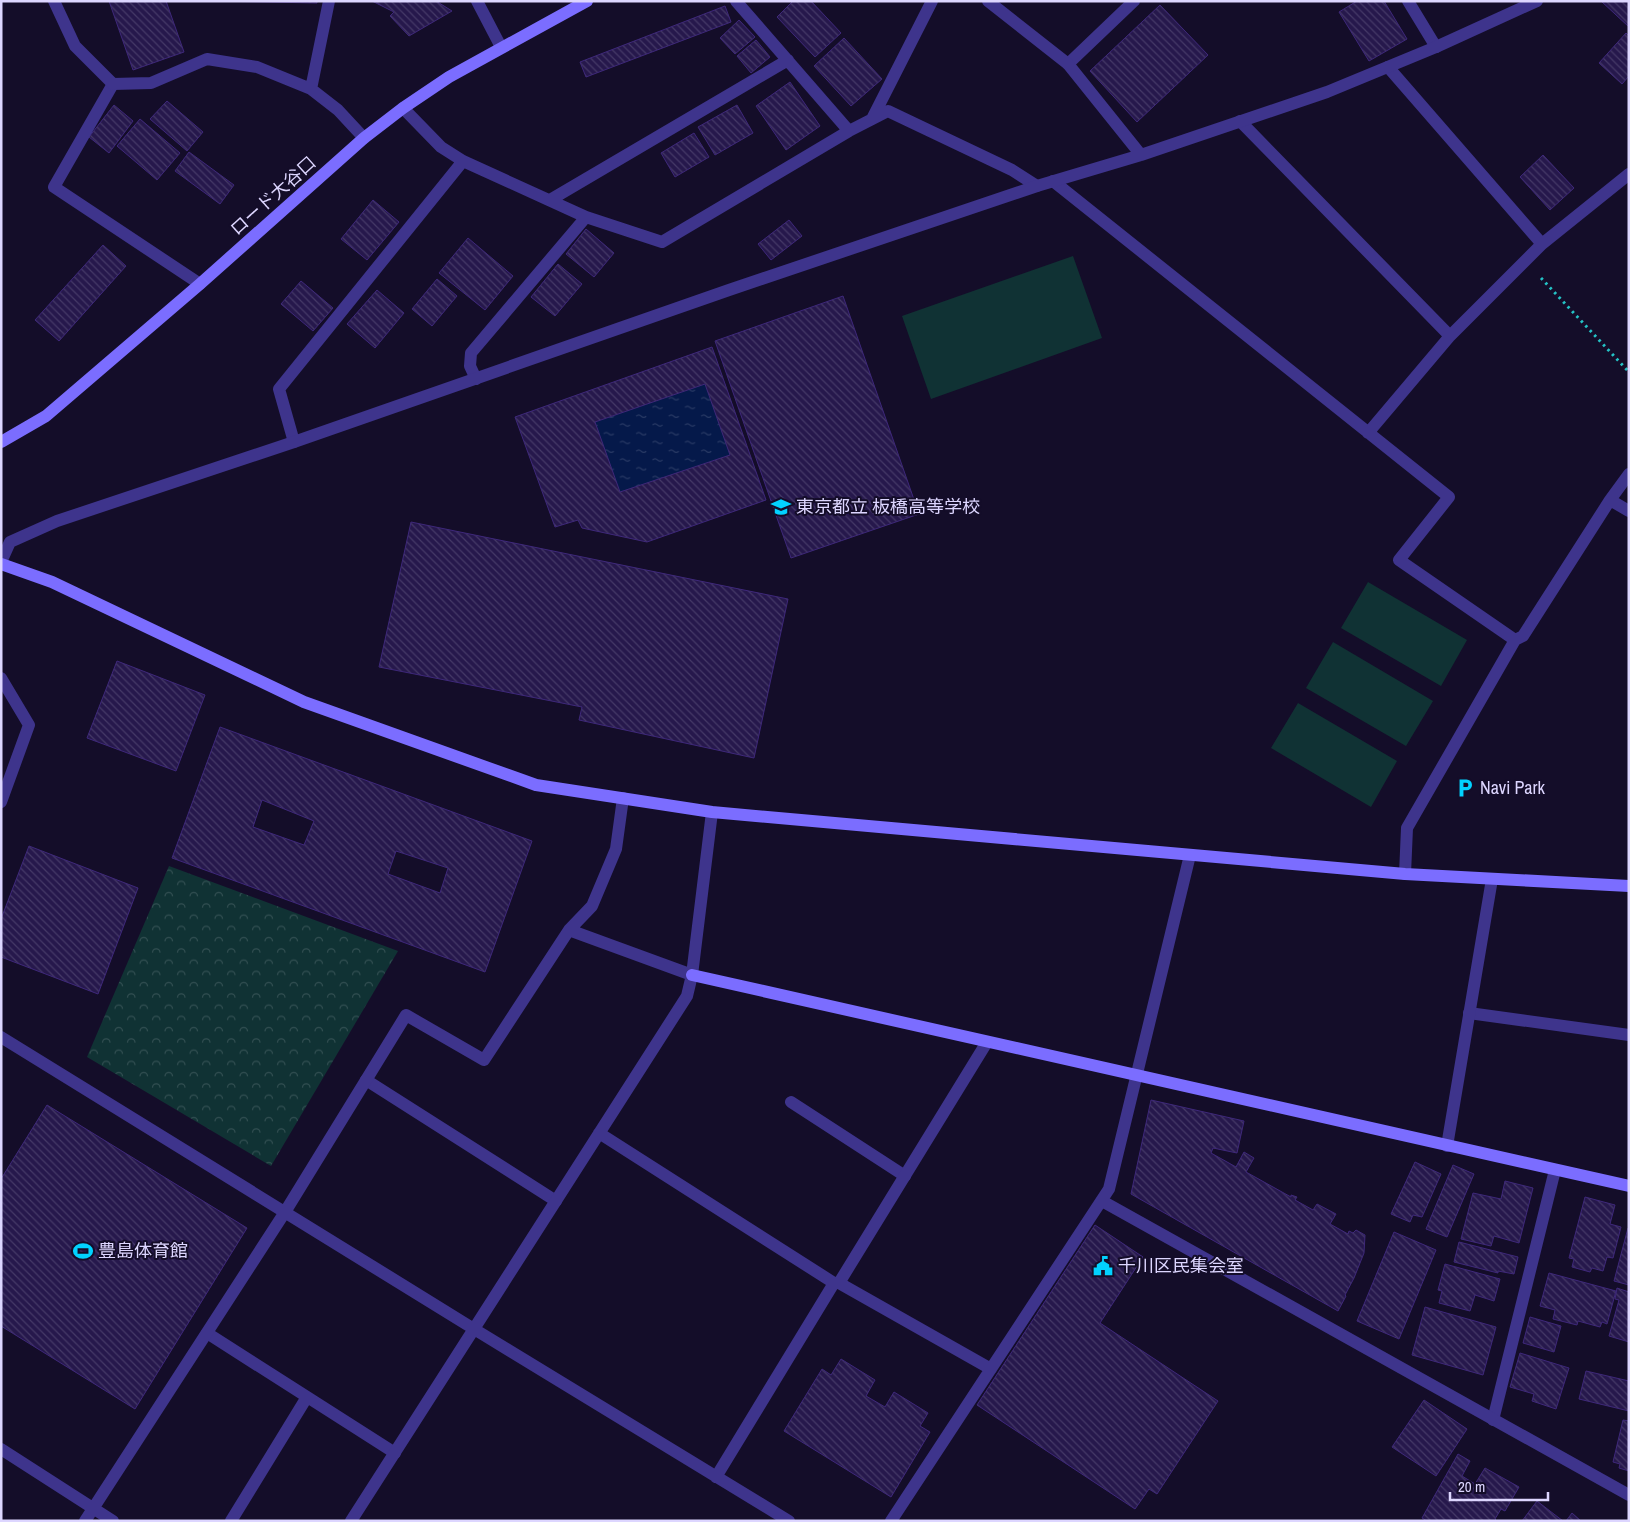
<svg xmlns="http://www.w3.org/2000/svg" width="1630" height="1522" font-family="'Archivo Narrow','Noto Sans JP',sans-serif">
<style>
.forest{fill:url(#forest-crowns)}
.pitch{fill:#103234}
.water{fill:url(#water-ripples)}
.building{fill:url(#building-back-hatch);stroke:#3e287a;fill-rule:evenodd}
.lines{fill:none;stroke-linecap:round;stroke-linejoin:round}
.path{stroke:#24c2c5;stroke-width:3;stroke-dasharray:2.5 4;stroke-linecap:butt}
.lane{stroke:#3e348c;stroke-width:12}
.street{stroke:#3e348c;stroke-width:12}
.secondary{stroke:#7b6dff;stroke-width:12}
.labels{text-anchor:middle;stroke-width:4;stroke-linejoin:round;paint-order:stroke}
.street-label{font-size:18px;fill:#ddd6ff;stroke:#140d29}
.poi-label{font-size:18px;fill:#ddd6ff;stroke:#140d29;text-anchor:start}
</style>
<defs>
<pattern id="forest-crowns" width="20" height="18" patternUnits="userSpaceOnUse" patternTransform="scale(1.25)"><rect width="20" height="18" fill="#103234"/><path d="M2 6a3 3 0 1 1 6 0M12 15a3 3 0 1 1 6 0" fill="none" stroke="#324f52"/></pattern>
<pattern id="water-ripples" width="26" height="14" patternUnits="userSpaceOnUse" patternTransform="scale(1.25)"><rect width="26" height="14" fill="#05194a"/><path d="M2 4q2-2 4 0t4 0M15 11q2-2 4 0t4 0" fill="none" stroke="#293a65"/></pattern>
<pattern id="building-back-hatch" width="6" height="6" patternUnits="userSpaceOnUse" patternTransform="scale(1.25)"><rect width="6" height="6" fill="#26184c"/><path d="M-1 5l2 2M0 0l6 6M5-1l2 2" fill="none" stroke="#453967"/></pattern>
</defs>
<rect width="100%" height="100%" fill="#140d29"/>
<path class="forest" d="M 169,866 L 398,951 L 271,1166 L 87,1057 Z"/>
<path class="pitch" d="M 1073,256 L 1102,338 L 931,399 L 902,316 Z
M 1368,582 L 1467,640 L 1441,686 L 1341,628 Z
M 1333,642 L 1433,701 L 1406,746 L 1306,688 Z
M 1298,703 L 1397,761 L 1371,807 L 1271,748 Z"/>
<path class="water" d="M 705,384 L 730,455 L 620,492 L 595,422 Z"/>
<path class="building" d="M 109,1 L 166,1 L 184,52 L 133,70 Z
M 214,1 L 317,1 L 317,3 Z
M 372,1 L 436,1 L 452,11 L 409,36 L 390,16 L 394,12 Z
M 793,1 L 811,1 L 841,33 L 815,57 L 777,17 Z
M 1357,1 L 1384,1 L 1407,39 L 1369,61 L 1339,12 Z
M 1601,1 L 1629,1 L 1629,27 Z
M 1160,5 L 1208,55 L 1137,122 L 1090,71 Z
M 725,6 L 731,22 L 586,77 L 580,62 Z
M 739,20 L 755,37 L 735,54 L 720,38 Z
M 1626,33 L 1629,36 L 1629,76 L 1622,84 L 1599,63 Z
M 844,38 L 882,79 L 851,106 L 814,66 Z
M 756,40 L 770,57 L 751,73 L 737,56 Z
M 790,82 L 820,126 L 786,150 L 756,106 Z
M 167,101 L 203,132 L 187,151 L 150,119 Z
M 114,105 L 133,121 L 109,153 L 89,137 Z
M 737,105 L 753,133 L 715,155 L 698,127 Z
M 140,119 L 180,153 L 157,180 L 117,146 Z
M 694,133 L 709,157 L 675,177 L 661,153 Z
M 189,152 L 234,185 L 220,204 L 175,171 Z
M 1543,155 L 1574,188 L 1550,210 L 1520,177 Z
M 373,200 L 399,222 L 367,260 L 341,239 Z
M 789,220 L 802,236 L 771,260 L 758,244 Z
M 586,229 L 614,253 L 594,277 L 566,254 Z
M 468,238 L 513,276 L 485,310 L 439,273 Z
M 103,245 L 126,266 L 59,341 L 35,320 Z
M 558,264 L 582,284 L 555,316 L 531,297 Z
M 437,279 L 457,296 L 432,326 L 412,309 Z
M 301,281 L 333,308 L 313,331 L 281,304 Z
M 377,290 L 404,313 L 375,348 L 347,324 Z
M 843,296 L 919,514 L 791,558 L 715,341 Z
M 712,347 L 766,500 L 647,542 L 582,528 L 578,520 L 555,527 L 515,417 ZM 705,384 L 730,455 L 620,492 L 595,422 Z
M 411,522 L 788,599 L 754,758 L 579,720 L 582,707 L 379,667 Z
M 117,661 L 205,695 L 176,771 L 87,738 Z
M 220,727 L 532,841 L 485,972 L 172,858 ZM 262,800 L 314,821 L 304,845 L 253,827 ZM 396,851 L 448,868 L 440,893 L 388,874 Z
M 29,846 L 138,888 L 98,994 L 1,957 L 1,919 Z
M 1151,1100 L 1244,1121 L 1237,1153 L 1213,1148 L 1211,1153 L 1236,1167 L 1244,1152 L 1254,1158 L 1246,1172 L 1291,1197 L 1291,1195 L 1297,1197 L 1295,1200 L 1313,1210 L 1317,1204 L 1336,1214 L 1330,1224 L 1348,1234 L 1349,1231 L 1353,1233 L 1356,1230 L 1365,1235 L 1364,1253 L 1354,1278 L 1345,1295 L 1346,1296 L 1338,1311 L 1131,1194 Z
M 47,1105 L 247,1228 L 135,1409 L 1,1326 L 1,1179 Z
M 1415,1162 L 1441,1174 L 1422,1217 L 1413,1215 L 1410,1222 L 1391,1214 Z
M 1453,1165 L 1474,1174 L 1447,1237 L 1426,1229 Z
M 1505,1181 L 1533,1188 L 1519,1243 L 1494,1236 L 1491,1246 L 1461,1239 L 1473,1193 L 1501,1199 Z
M 1585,1197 L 1615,1205 L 1610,1224 L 1621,1227 L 1613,1258 L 1607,1257 L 1603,1271 L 1592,1268 L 1590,1272 L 1572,1267 L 1574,1259 L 1569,1258 Z
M 1095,1225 L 1143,1257 L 1100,1323 L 1218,1401 L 1157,1494 L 1149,1489 L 1135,1509 L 977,1405 Z
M 1628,1228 L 1629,1228 L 1629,1285 L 1614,1281 Z
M 1394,1232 L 1436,1250 L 1399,1339 L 1357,1321 Z
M 1459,1242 L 1518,1257 L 1514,1274 L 1498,1271 L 1498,1273 L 1454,1262 Z
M 1445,1264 L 1500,1279 L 1494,1301 L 1475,1295 L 1470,1311 L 1439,1303 L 1442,1291 L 1438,1290 Z
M 1549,1273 L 1616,1291 L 1607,1324 L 1602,1322 L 1600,1327 L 1578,1321 L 1577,1325 L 1553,1319 L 1555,1310 L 1540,1306 Z
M 1617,1288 L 1629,1292 L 1629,1342 L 1609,1336 L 1619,1300 L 1615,1299 Z
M 1425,1307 L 1496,1327 L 1483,1375 L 1412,1355 Z
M 1530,1317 L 1561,1326 L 1554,1352 L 1523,1343 Z
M 1520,1353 L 1569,1368 L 1556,1409 L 1532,1401 L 1534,1394 L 1510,1387 Z
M 841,1359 L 875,1380 L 866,1396 L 885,1407 L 894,1392 L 928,1413 L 920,1426 L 930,1432 L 891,1497 L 784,1431 L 822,1369 L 831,1375 Z
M 1586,1371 L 1629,1381 L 1629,1411 L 1579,1399 Z
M 1424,1400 L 1467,1429 L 1436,1476 L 1392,1447 Z
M 1623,1420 L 1629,1421 L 1629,1471 L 1619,1468 L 1620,1464 L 1613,1462 Z
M 1458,1454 L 1470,1461 L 1462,1476 L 1475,1484 L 1485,1468 L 1519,1487 L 1505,1511 L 1501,1509 L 1495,1519 L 1497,1521 L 1427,1521 L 1422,1518 Z
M 1537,1501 L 1563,1521 L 1522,1521 Z
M 1572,1513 L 1581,1521 L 1566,1521 Z"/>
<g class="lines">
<path class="path" d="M 1541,278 L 1629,372"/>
<path class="lane" d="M 477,1 L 501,47
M 736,1 L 849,131
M 1408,1 L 1436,47
M 1068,64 L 1134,1
M 1388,67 L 1542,244
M 113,84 L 54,187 L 200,284
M 403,108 L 441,147 L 463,161 L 586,217 L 662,242 L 849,131 L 888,111 L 1012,170 L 1037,186
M 872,119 L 932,1
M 1240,121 L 1450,336
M 1053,181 L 1449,497 L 1399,560 L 1515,640
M 550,200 L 788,60
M 476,379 L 470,366 L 471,353 L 586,217
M 1368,433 L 1450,336 L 1542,244 L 1629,174
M 294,442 L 279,389 L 463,161
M 1610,500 L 1629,511
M 1405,874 L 1407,828 L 1515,640 L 1523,636 L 1610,500 L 1629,474
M 1469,1013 L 1629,1035
M 366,1080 L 556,1201
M 791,1102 L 905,1176
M 207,1333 L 395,1453
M 1493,1420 L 1555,1170
M 231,1521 L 307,1397"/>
<path class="street" d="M 54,1 L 75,46 L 113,84 L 151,83 L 207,59 L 257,67 L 311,89 L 338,110 L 364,138
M 988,1 L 1068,64 L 1141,155
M 311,89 L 329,1
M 1,562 L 10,542 L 57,521 L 294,442 L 729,290 L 1037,186 L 1141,155 L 1327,92 L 1436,47 L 1537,1
M 1,678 L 29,725 L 1,802
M 569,930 L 692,975
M 1,1037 L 474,1329 L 789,1521
M 599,1133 L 834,1283 L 839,1283 L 991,1369
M 1447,1146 L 1492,879
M 1102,1201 L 1629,1495
M 839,1283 L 987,1042
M 1,1449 L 113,1521
M 716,1477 L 834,1283
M 85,1521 L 285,1212 L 406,1015 L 484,1060 L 569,930 L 592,906 L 616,849 L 623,798
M 351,1521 L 687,996 L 692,975 L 712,812
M 891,1521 L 1109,1189 L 1190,855"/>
<path class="secondary" d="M 1,442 L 46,416 L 200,284 L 364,138 L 403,108 L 449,77 L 587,1
M 1,564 L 52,582 L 304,702 L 536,785 L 712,812 L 1405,874 L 1629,886
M 692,975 L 1629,1186"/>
</g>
<defs>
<symbol id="school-bare" viewBox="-9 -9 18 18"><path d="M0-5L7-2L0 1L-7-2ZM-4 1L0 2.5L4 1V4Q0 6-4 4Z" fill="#02d2ff" stroke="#140d29" stroke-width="2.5" paint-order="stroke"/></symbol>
<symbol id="parking-bare" viewBox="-9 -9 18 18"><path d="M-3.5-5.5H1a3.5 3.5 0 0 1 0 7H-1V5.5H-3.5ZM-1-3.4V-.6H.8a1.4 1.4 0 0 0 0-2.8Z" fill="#02d2ff" stroke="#140d29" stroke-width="2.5" paint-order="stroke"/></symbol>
<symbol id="stadium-bare" viewBox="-9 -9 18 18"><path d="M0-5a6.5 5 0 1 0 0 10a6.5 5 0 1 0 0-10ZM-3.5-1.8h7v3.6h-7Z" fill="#02d2ff" stroke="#140d29" stroke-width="2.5" paint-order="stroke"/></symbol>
<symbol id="civic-bare" viewBox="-9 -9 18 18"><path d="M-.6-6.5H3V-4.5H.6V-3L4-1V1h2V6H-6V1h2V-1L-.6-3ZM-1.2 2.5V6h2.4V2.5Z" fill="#02d2ff" stroke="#140d29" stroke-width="2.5" paint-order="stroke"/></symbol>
</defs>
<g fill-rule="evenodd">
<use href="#school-bare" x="767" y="493" width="28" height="28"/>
<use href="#parking-bare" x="1451" y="774" width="28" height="28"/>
<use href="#stadium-bare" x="69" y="1237" width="28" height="28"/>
<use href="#civic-bare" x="1089" y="1252" width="28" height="28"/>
</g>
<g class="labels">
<g class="street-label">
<text transform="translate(273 196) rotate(-42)" y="6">ロード大谷口</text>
</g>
<g class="poi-label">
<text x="796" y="513">東京都立 板橋高等学校</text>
<text x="1480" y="794">Navi Park</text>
<text x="98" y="1257">豊島体育館</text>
<text x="1118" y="1272">千川区民集会室</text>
</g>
</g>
<rect width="1630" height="1522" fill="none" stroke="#ddd6ff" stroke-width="5"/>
<path d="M1450 1492v8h98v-8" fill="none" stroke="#ddd6ff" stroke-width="2.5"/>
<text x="1458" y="1492" font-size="15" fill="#ddd6ff" stroke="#140d29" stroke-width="4" paint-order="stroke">20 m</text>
</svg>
